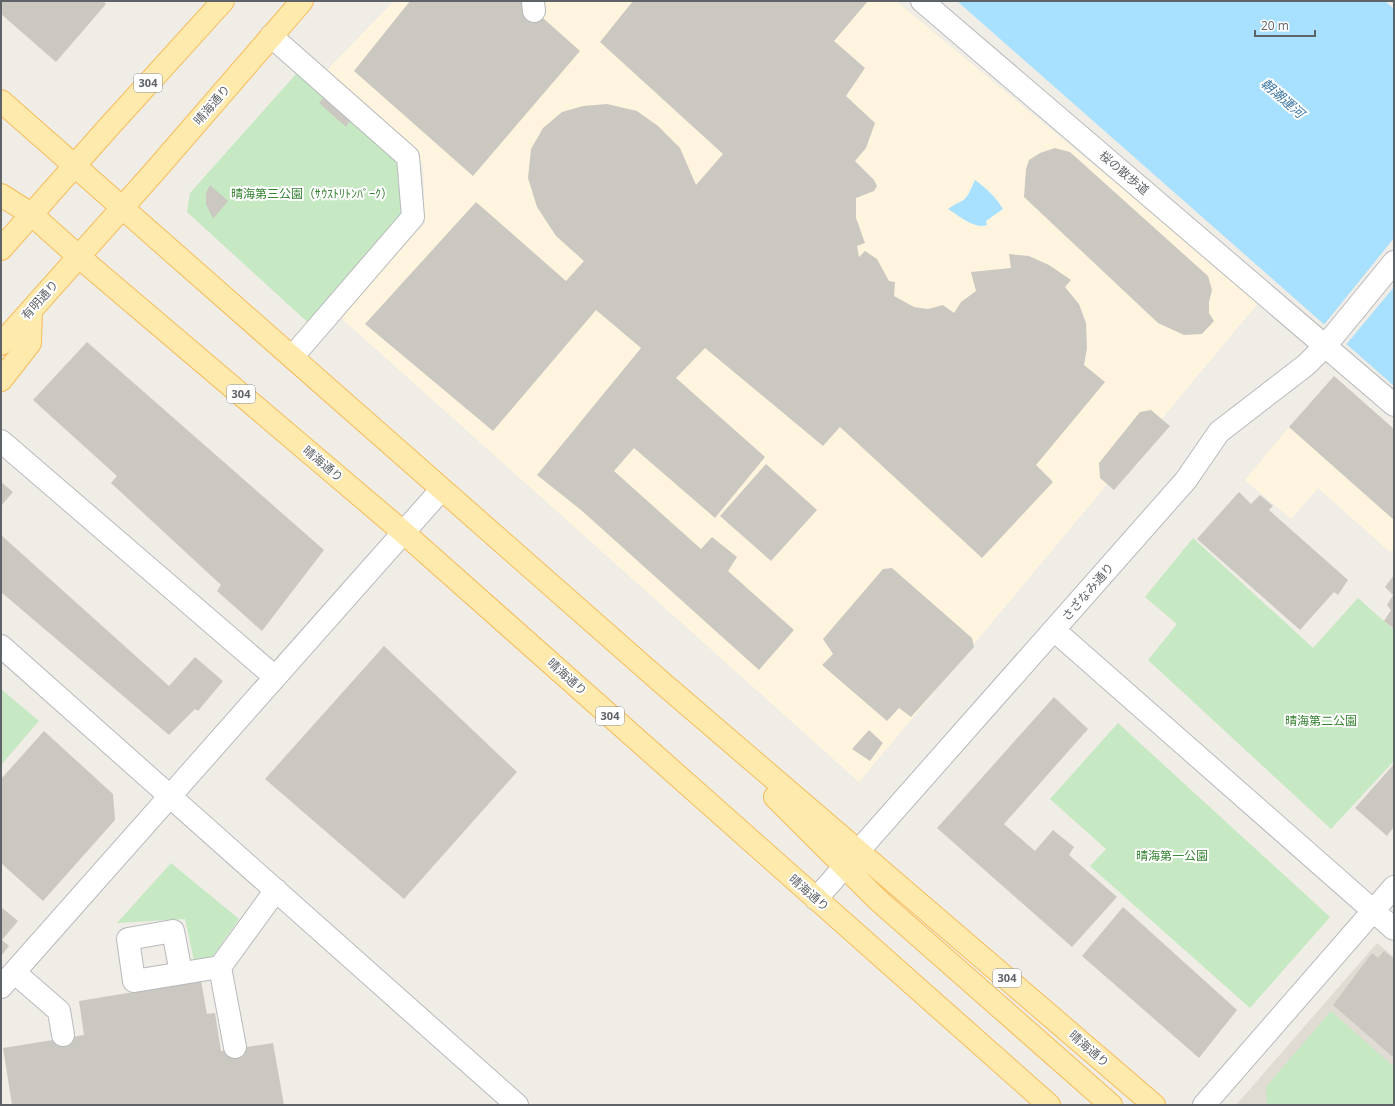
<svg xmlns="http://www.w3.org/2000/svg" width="1395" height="1106" font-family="'Open Sans','Noto Sans JP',sans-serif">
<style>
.commercial{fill:#fff4dd}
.education{fill:#e0dcd4}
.green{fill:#c6e8c2}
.water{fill:#a8e1ff}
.pier{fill:#f0ede6}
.building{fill:#cbc8c2}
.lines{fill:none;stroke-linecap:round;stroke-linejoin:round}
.minor-casing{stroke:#b7b9bd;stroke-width:24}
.major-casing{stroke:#f6bc5a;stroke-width:24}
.minor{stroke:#fff;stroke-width:22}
.major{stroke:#ffeaad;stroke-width:22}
.labels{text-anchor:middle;stroke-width:4;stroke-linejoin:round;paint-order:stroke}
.shield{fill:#fff;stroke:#8e9295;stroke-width:1}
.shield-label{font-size:11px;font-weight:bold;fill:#5e6367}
.street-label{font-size:12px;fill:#5e6367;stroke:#fff}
.park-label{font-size:12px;fill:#358231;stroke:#fff}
.water-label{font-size:13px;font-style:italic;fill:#3b77a3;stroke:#fff}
</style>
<rect width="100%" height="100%" fill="#f0ede6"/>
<path class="commercial" d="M 394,1 L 896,1 L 1259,302 L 859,782 L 339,316 L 425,223 L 423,163 L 325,72 Z
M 1289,427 L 1394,520 L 1394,548 L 1390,552 L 1318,488 L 1291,519 L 1245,480 Z"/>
<path class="education" d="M 1377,943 L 1394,957 L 1394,1105 L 1236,1105 Z"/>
<path class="green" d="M 304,65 L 408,157 L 413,217 L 316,330 L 187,212 L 190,193 Z
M 1193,538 L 1313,648 L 1358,598 L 1394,630 L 1394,761 L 1331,829 L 1148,660 L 1177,624 L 1145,597 Z
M 1,689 L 39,721 L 1,765 Z
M 1118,723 L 1330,917 L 1250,1008 L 1090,866 L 1106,849 L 1050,799 Z
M 171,863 L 239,919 L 213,956 L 194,961 L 185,919 L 117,923 Z
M 1331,1011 L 1394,1067 L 1394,1105 L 1267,1105 L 1266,1087 Z"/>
<path class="water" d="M 957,1 L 1385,1 L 1394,9 L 1394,386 Z
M 975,180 C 987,189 996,197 1003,209 L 986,221 L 987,225 C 975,230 958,215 948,209 C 952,206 955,204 960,202 C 968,199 971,188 975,180 Z"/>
<path class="pier" d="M 1394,238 L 1394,287 L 1345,346 L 1323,326 Z"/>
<path class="building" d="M 1,1 L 103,1 L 106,4 L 56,62 L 1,14 Z
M 410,1 L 524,1 L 580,51 L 473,176 L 354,71 Z
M 633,1 L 868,1 L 834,41 L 865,68 L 846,96 L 875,123 L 866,148 L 855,161 L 874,180 L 877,186 L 874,191 L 856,198 L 856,218 L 865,243 L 857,246 L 859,257 L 865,251 L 877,259 L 889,281 L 895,282 L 894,296 L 914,307 L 928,309 L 943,305 L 954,313 L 961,302 L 976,291 L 971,272 L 1011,268 L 1009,254 L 1029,256 L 1049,265 L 1071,280 L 1065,287 L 1079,304 L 1086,323 L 1087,348 L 1084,365 L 1105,382 L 1036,465 L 1053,482 L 982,558 L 840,427 L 823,446 L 705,348 L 676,378 L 765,457 L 715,518 L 634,448 L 614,471 L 701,549 L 712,537 L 737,557 L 728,571 L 794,630 L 759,670 L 581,510 L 537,475 L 641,348 L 596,310 L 493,431 L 365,324 L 476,202 L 566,281 L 584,261 L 556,236 L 537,207 L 528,178 L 531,149 L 543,128 L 562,112 L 583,106 L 607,104 L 637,111 L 658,126 L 680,148 L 696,185 L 723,154 L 600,42 Z
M 325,96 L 351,119 L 346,127 L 319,103 Z
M 1055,148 L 1070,152 L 1208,276 L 1212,290 L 1209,302 L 1209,313 L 1214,321 L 1202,334 L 1184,335 L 1158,323 L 1024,197 L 1026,169 L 1029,160 L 1040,153 Z
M 210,185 L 228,201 L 213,219 L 206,204 L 206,193 Z
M 87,342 L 324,550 L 262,631 L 217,591 L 221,585 L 111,483 L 117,476 L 33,400 Z
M 1334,376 L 1394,429 L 1394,520 L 1289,427 Z
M 1151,410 L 1170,426 L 1114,490 L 1100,478 L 1099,463 L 1140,412 Z
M 766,464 L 817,510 L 771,561 L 720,516 Z
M 1,482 L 13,492 L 1,506 Z
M 1239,492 L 1251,504 L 1260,495 L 1273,506 L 1269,510 L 1348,580 L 1338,595 L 1334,592 L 1300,630 L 1197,539 Z
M 1,535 L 169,686 L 195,657 L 223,681 L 198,711 L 195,709 L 169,735 L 1,592 Z
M 892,568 L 972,638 L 974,647 L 911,717 L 899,708 L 887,721 L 822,665 L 833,654 L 823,639 L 883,569 Z
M 1394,575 L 1394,629 L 1384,621 L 1391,610 L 1387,605 L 1393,595 L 1385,587 Z
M 384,646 L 517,772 L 404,899 L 265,779 Z
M 1054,697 L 1088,729 L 1004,824 L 1035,851 L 1053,830 L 1074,847 L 1069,855 L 1117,897 L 1072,947 L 937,828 Z
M 869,730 L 883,743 L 870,761 L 852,749 Z
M 44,731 L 113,794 L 115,820 L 43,901 L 1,863 L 1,779 Z
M 1394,764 L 1394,829 L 1393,828 L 1387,836 L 1355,808 Z
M 1,907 L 18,921 L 2,940 L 9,946 L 1,956 Z
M 1123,907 L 1237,1010 L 1199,1058 L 1082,956 Z
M 1384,951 L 1394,959 L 1394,1058 L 1333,1005 L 1372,953 L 1378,958 Z
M 201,981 L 207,1014 L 215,1013 L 221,1051 L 273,1043 L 284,1105 L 12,1105 L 3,1048 L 84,1035 L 79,1001 Z"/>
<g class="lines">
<defs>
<path id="minor" d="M 533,1 L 534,11
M 922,1 L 1394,405
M 271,36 L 408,157 L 413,217 L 293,356
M 1,441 L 275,677
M 1054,630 L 1394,929
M 1,646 L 517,1105
M 816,899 L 1186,480 L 1219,432 L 1306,365 L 1326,345 L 1394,262
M 220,967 L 235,1047
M 14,972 L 59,1011 L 63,1035
M 181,973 L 173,931 L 128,939 L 134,981 L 220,967 L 276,890
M 1,987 L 441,490
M 1204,1105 L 1394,887"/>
<path id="major" d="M 1,101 L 660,681 L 1154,1105
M 1,195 L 31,214 L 78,256 L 403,532 L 1049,1105
M 1,249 L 106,130 L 223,1
M 1,344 L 154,172 L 302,1
M 1,380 L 30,343 L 31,310
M 775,797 L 878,900 L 1111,1105"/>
</defs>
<use href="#minor" class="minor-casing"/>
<use href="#major" class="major-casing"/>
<use href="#minor" class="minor"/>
<use href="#major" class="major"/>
</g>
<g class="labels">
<g class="shield">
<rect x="134" y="74" width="28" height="18" rx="3"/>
<rect x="227" y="385" width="28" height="18" rx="3"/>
<rect x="596" y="707" width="28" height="18" rx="3"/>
<rect x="993" y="969" width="28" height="18" rx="3"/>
</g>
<g class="shield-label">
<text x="148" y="87">304</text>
<text x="241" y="398">304</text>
<text x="610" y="720">304</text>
<text x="1007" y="982">304</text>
</g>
<g class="street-label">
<text transform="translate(212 105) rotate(-49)" y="4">晴海通り</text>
<text transform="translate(1124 173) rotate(40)" y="4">桜の散歩道</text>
<text transform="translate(40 300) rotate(-48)" y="4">有明通り</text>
<text transform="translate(323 464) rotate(40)" y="4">晴海通り</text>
<text transform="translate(1088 592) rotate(-49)" y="4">さざなみ通り</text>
<text transform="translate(567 677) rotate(42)" y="4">晴海通り</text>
<text transform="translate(809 893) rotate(41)" y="4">晴海通り</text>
<text transform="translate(1089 1049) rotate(41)" y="4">晴海通り</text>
</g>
<g class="park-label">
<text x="312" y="198">晴海第三公園（ｻｳｽﾄﾘﾄﾝﾊﾟｰｸ）</text>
<text x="1321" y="725">晴海第二公園</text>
<text x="1172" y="860">晴海第一公園</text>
</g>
<g class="water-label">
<text transform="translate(1283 98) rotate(41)" y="5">朝潮運河</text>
</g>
</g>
<rect width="1395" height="1106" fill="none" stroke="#5e6367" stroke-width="4"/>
<path d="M1255 30v6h60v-6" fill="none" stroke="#5e6367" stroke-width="2"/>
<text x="1261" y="30" font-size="12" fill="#5e6367" stroke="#ffffff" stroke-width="3" paint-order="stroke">20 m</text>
</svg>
